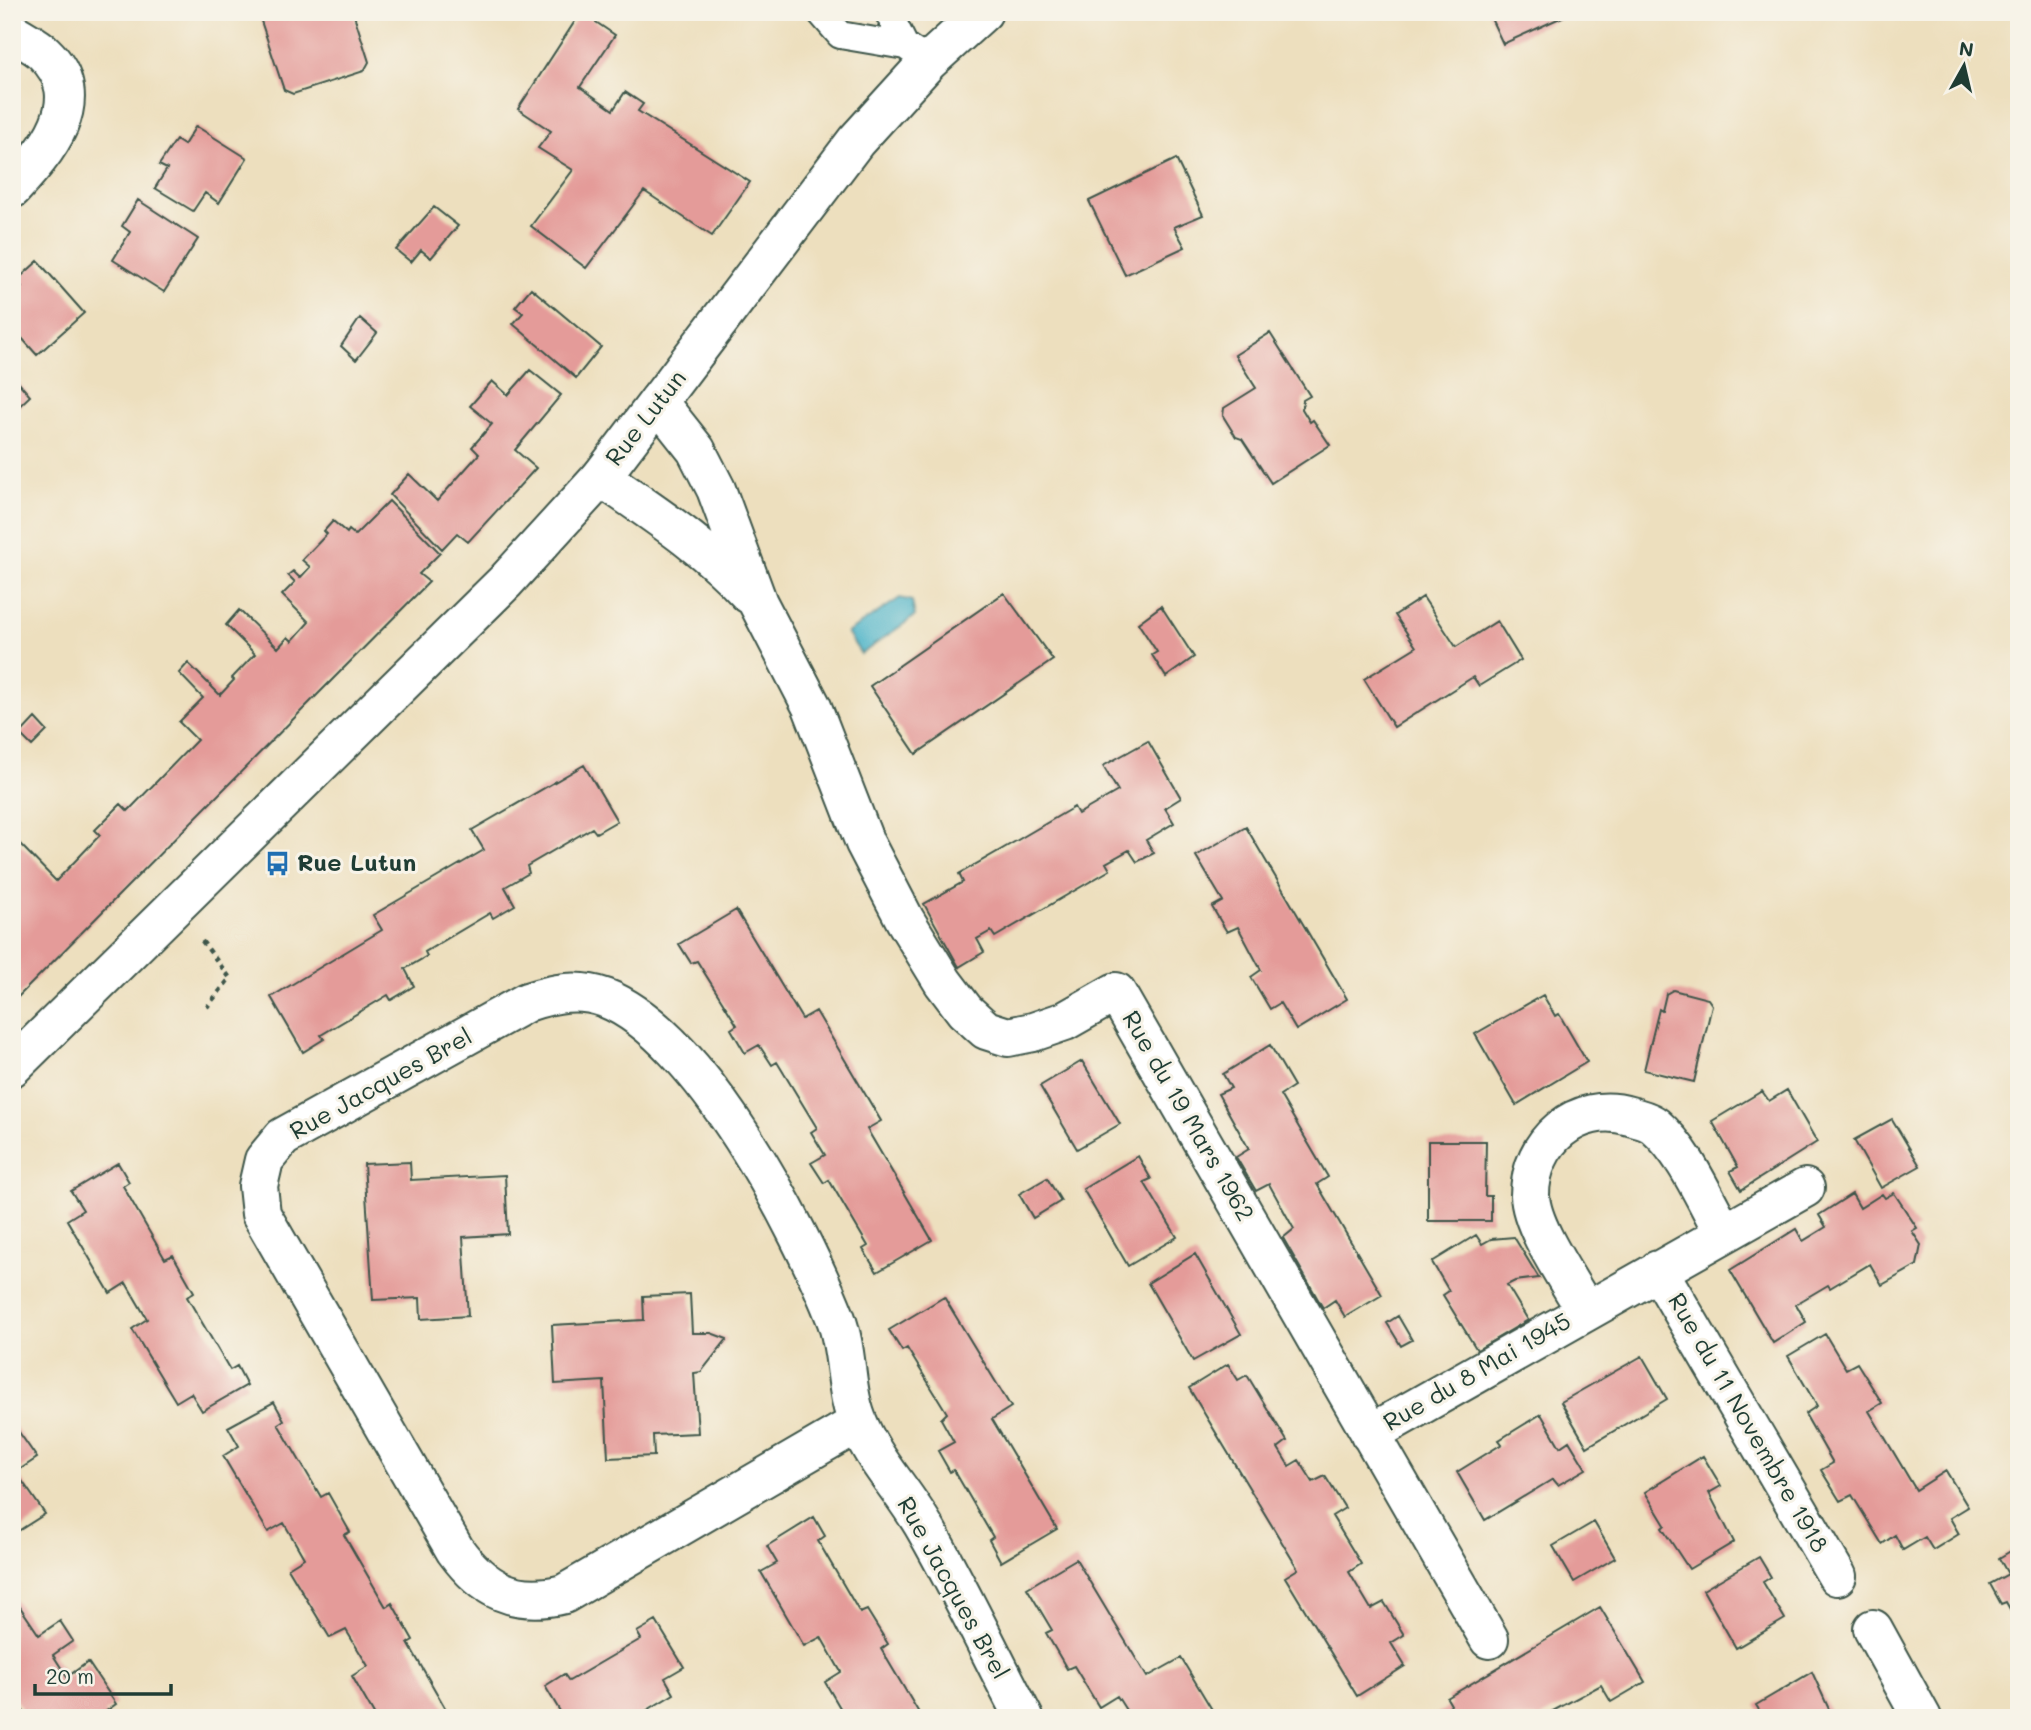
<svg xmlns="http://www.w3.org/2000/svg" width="2031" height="1730" font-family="Mali,sans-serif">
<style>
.water{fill:#49b2c8;stroke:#34787e;stroke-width:2}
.building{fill:#e49b99}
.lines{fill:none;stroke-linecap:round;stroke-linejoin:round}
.lane-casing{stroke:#3e5549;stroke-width:30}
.street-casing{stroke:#3e5549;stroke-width:42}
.secondary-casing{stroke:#3e5549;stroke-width:42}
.path{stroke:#3e5549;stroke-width:4.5;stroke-dasharray:5 5;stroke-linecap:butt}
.lane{stroke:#fff;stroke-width:26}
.street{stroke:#fff;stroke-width:38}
.secondary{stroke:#fff;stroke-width:38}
.labels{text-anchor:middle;stroke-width:6;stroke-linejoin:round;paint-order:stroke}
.street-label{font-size:24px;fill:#1f3d34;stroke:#f7f3e8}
.poi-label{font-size:24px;font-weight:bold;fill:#1f3d34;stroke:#f7f3e8;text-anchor:start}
</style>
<rect width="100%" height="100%" fill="#f7f3e8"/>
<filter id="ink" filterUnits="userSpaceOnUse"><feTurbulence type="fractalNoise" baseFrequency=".0143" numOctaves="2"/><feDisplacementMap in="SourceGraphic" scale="14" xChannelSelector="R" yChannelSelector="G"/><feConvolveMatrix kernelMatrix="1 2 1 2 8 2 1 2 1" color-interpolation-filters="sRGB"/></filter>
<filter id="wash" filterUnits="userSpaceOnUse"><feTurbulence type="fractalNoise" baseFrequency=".00686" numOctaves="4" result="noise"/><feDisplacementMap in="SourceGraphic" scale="28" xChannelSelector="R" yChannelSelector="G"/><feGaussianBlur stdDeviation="1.57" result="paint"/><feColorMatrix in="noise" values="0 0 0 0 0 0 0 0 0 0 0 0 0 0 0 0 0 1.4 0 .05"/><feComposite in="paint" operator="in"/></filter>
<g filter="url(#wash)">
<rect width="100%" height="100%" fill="#eddfbe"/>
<path class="water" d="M 900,598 L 912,601 L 915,616 L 861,654 L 847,633 Z"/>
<g id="blocks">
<path class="building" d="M 278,12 L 353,12 L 369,62 L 364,71 L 293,94 L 284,90 L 260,18 Z
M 581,12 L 615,35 L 580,87 L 613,110 L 625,92 L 643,104 L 638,111 L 750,182 L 712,236 L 644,191 L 586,268 L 531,226 L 573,170 L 538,148 L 551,131 L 518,109 Z
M 1488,12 L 1573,12 L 1503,44 Z
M 196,126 L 247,158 L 219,203 L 205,193 L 193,211 L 155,188 L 167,169 L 159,165 L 171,147 L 176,140 L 184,145 Z
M 1176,159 L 1203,215 L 1174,227 L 1185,247 L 1125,275 L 1089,201 Z
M 138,200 L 198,239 L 164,292 L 113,260 L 130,232 L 122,226 Z
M 434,207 L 458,226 L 431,258 L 421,250 L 411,262 L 396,250 Z
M 38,261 L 84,313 L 37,355 L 12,327 L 12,296 L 22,287 L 16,281 Z
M 531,288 L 601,347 L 576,378 L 513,324 L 523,313 L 515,307 Z
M 360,318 L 377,333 L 356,360 L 341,346 Z
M 1270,333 L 1310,396 L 1303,400 L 1302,409 L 1310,422 L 1313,420 L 1330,445 L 1271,483 L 1242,439 L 1236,437 L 1223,416 L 1224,408 L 1256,388 L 1235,355 Z
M 530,370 L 561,395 L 515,450 L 536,468 L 468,542 L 457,533 L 442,549 L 390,495 L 409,474 L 437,501 L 479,454 L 472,447 L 492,424 L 470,406 L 492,381 L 508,395 Z
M 12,375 L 30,396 L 12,413 Z
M 389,501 L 440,553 L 419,574 L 429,582 L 12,1003 L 12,852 L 20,844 L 56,881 L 100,835 L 95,830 L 121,804 L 128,811 L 197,740 L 179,722 L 203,698 L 179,673 L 188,663 L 220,695 L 234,680 L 232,678 L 255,654 L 226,625 L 239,610 L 278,648 L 288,637 L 292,641 L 309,622 L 282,595 L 295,582 L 288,575 L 293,571 L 300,578 L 310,567 L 302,560 L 327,534 L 324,531 L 333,521 L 347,533 L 349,530 L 355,535 Z
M 1004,593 L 1053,660 L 916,754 L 870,686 Z
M 1423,597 L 1456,647 L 1497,621 L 1521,660 L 1479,686 L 1473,677 L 1394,727 L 1364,679 L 1416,647 L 1395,615 Z
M 1161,606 L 1194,657 L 1166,677 L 1152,655 L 1157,652 L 1138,623 Z
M 35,718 L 47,731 L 32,746 L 20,734 Z
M 1148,741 L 1181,798 L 1165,808 L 1174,823 L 1146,840 L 1154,853 L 1137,862 L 1129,850 L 1106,863 L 1110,870 L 995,937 L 991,931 L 977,939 L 984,952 L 959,967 L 924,904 L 963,882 L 959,874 L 1016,841 L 1074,807 L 1078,814 L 1118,791 L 1103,766 Z
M 584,765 L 617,821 L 596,833 L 592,828 L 527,866 L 529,873 L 505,887 L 515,905 L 493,918 L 490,913 L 425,952 L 427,956 L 405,969 L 414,986 L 391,1000 L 388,995 L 321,1035 L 324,1039 L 303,1052 L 271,997 L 382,930 L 373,915 L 484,850 L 472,830 Z
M 1246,827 L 1347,999 L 1296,1030 L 1280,1003 L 1270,1009 L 1251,977 L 1261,970 L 1238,927 L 1227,932 L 1212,907 L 1223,901 L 1196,856 Z
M 736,910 L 802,1019 L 816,1011 L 881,1121 L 867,1129 L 932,1240 L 877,1272 L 863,1249 L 868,1246 L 829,1180 L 824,1183 L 811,1163 L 825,1155 L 811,1132 L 817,1128 L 777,1062 L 772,1065 L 759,1045 L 745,1053 L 731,1029 L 737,1025 L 697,961 L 691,963 L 679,944 Z
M 1673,990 L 1708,999 L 1712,1005 L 1694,1082 L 1644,1070 L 1659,1009 L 1662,1011 L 1666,994 Z
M 1543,995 L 1555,1016 L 1559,1014 L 1587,1062 L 1516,1105 L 1475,1034 Z
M 1270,1045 L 1294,1086 L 1280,1095 L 1328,1177 L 1317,1184 L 1382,1295 L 1345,1317 L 1335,1300 L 1323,1308 L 1283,1238 L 1294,1229 L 1269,1184 L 1256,1191 L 1236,1157 L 1249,1149 L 1218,1094 L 1231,1088 L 1223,1074 Z
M 1082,1061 L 1120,1124 L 1077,1149 L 1040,1086 Z
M 1787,1090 L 1817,1142 L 1741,1190 L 1730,1171 L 1738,1167 L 1712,1121 L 1762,1091 L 1769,1101 Z
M 1892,1119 L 1920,1166 L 1881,1188 L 1854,1140 Z
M 1428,1141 L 1486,1141 L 1485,1196 L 1491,1196 L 1491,1221 L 1428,1221 Z
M 1138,1156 L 1151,1179 L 1144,1182 L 1177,1237 L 1128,1266 L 1083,1189 Z
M 410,1162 L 411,1180 L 505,1175 L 508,1234 L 463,1237 L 468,1316 L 421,1319 L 420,1298 L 373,1300 L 364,1164 Z
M 118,1163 L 129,1182 L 123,1186 L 165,1259 L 173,1255 L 194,1292 L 187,1297 L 230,1370 L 237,1366 L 247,1385 L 202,1411 L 191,1393 L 176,1402 L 132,1329 L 147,1319 L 126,1283 L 110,1293 L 67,1220 L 83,1210 L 71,1191 Z
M 1047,1178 L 1061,1201 L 1033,1218 L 1019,1194 Z
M 1894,1193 L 1917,1228 L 1912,1231 L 1921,1245 L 1917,1265 L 1882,1285 L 1870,1264 L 1830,1288 L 1828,1285 L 1796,1304 L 1806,1322 L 1773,1343 L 1730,1270 L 1796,1229 L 1803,1241 L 1826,1227 L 1819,1215 L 1852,1194 L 1860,1208 L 1882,1194 L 1885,1198 Z
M 1476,1235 L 1482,1244 L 1491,1239 L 1514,1237 L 1539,1278 L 1515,1281 L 1507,1285 L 1528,1320 L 1477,1350 L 1443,1295 L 1449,1291 L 1432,1262 Z
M 1195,1254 L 1241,1334 L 1193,1361 L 1148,1283 Z
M 690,1294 L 692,1333 L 711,1333 L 727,1339 L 701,1372 L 694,1373 L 698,1433 L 653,1435 L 654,1456 L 608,1458 L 604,1381 L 555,1384 L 552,1325 L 644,1320 L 643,1296 Z
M 944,1297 L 1011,1407 L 992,1419 L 1057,1529 L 1001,1562 L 989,1540 L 993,1537 L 954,1470 L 950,1472 L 938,1451 L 954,1442 L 941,1419 L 947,1413 L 907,1348 L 902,1351 L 889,1330 Z
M 1398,1316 L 1412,1340 L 1401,1346 L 1387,1323 Z
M 1825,1334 L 1846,1369 L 1857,1363 L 1882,1403 L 1869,1411 L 1916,1490 L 1946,1471 L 1968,1507 L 1950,1518 L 1959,1534 L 1933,1550 L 1925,1537 L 1903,1550 L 1895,1535 L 1882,1544 L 1852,1495 L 1840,1501 L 1821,1470 L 1833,1463 L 1805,1414 L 1817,1406 L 1788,1356 Z
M 1642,1356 L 1667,1399 L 1587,1447 L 1561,1402 Z
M 1228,1364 L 1238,1380 L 1247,1375 L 1287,1441 L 1278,1448 L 1289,1466 L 1299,1460 L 1313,1482 L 1325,1476 L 1345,1508 L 1332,1516 L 1361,1564 L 1349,1572 L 1371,1609 L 1384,1602 L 1404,1635 L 1391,1643 L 1405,1666 L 1357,1696 L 1285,1577 L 1298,1569 L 1189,1388 Z
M 274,1402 L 284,1420 L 278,1424 L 321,1497 L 328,1493 L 350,1532 L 344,1535 L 386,1607 L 392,1603 L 413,1640 L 408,1643 L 451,1718 L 376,1718 L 352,1676 L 368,1666 L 346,1630 L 330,1638 L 288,1568 L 304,1558 L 284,1523 L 268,1532 L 223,1456 L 239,1446 L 228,1427 Z
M 1541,1414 L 1560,1447 L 1569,1441 L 1586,1469 L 1558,1485 L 1553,1479 L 1485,1520 L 1457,1472 L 1502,1444 L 1499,1440 Z
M 12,1422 L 37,1458 L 16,1472 L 45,1514 L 12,1535 Z
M 1703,1456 L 1721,1486 L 1709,1493 L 1734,1542 L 1689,1569 L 1662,1528 L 1665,1525 L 1645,1492 Z
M 814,1517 L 825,1536 L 818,1541 L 860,1613 L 867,1610 L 888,1644 L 881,1649 L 922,1718 L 846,1718 L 825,1682 L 841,1672 L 821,1637 L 804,1646 L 761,1572 L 777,1563 L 767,1546 Z
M 1594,1522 L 1615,1558 L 1574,1582 L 1553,1546 Z
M 2019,1546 L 2019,1625 L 2006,1602 L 2001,1604 L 1990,1584 L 2008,1574 L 1999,1558 Z
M 1759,1557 L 1771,1577 L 1763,1582 L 1785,1619 L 1736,1648 L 1703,1590 Z
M 1076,1559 L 1147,1677 L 1181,1658 L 1217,1718 L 1131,1718 L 1117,1696 L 1099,1707 L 1074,1666 L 1067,1669 L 1046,1633 L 1052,1630 L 1027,1588 Z
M 12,1595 L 39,1635 L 60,1621 L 73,1641 L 53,1655 L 67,1677 L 88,1662 L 116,1704 L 105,1712 L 109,1718 L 28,1718 L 12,1695 Z
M 1600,1607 L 1645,1682 L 1611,1702 L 1601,1685 L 1540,1718 L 1430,1718 L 1451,1705 L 1447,1698 Z
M 656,1621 L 684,1667 L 665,1678 L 674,1694 L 634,1718 L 564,1718 L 545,1686 L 564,1674 L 569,1681 L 641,1639 L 637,1632 Z
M 1812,1672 L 1833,1718 L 1764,1718 L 1756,1705 Z"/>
</g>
</g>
<g filter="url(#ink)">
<use href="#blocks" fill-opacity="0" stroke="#3e5549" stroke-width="2"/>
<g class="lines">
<defs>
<path id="lane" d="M 820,12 L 840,35 L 905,46
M 888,12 L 905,46 L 916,53"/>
<path id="street" d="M 12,32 C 22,39 36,45 44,53 C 93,100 45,153 12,189
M 658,402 L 696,450 L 716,489 L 758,603 L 812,707 L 865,843 L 905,920 L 943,982 L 965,1011 L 986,1030 L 1008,1037 L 1033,1032 L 1065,1021 L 1116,992 L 1489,1639
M 601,477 C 653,513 706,547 749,594
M 1658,1270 L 1837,1576
M 1585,1310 C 1569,1280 1531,1228 1530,1195 C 1530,1142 1577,1100 1630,1116 C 1638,1119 1648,1120 1655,1126 C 1686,1153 1704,1198 1724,1233
M 858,1423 L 564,1594 C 515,1606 484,1590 455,1550 L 261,1214 L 258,1186 L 264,1160 L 283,1137 L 527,1002 C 554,993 578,988 605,998 C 700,1035 800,1227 836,1319 C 849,1354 844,1394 860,1427 C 877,1465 906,1494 926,1530 C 961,1591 991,1655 1024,1718
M 1370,1434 L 1805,1188
M 1873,1629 L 1922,1718"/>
<path id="secondary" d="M 12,1067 L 505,582 L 601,477 L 856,141 L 928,62 L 983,12"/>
</defs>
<use href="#lane" class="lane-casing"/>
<use href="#street" class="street-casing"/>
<use href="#secondary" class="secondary-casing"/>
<path class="path" d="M 202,941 L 230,978 L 207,1007"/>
<use href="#lane" class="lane"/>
<use href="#street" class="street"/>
<use href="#secondary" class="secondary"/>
</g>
</g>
<defs>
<symbol id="bus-bare" viewBox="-9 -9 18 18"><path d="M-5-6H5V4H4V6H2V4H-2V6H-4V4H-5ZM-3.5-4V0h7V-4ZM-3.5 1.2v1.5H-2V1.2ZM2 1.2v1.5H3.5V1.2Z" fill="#1f6fb2" stroke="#f7f3e8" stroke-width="2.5" paint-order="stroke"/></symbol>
</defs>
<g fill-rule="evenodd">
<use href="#bus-bare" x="260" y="846" width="35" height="35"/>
</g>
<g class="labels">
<g class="street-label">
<text transform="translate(646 418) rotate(-52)" y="8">Rue Lutun</text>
<text transform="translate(381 1084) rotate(-29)" y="8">Rue Jacques Brel</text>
<text transform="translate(1188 1116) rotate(60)" y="8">Rue du 19 Mars 1962</text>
<text transform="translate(1477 1372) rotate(-30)" y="8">Rue du 8 Mai 1945</text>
<text transform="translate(1748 1423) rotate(60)" y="8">Rue du 11 Novembre 1918</text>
<text transform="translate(953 1588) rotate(61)" y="8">Rue Jacques Brel</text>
</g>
<g class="poi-label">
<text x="297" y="871">Rue Lutun</text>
</g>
</g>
<rect width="2031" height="1730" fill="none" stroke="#f7f3e8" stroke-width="42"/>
<g transform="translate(1964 66) rotate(8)" stroke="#f7f3e8" stroke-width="5" paint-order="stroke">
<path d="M0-5L12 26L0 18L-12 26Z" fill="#1f3d34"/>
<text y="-10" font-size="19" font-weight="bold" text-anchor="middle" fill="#1f3d34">N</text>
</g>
<path d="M35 1684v10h136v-10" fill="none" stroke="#1f3d34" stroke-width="3.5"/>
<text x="46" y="1684" font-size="21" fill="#1f3d34" stroke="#f7f3e8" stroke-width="5" paint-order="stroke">20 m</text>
</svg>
